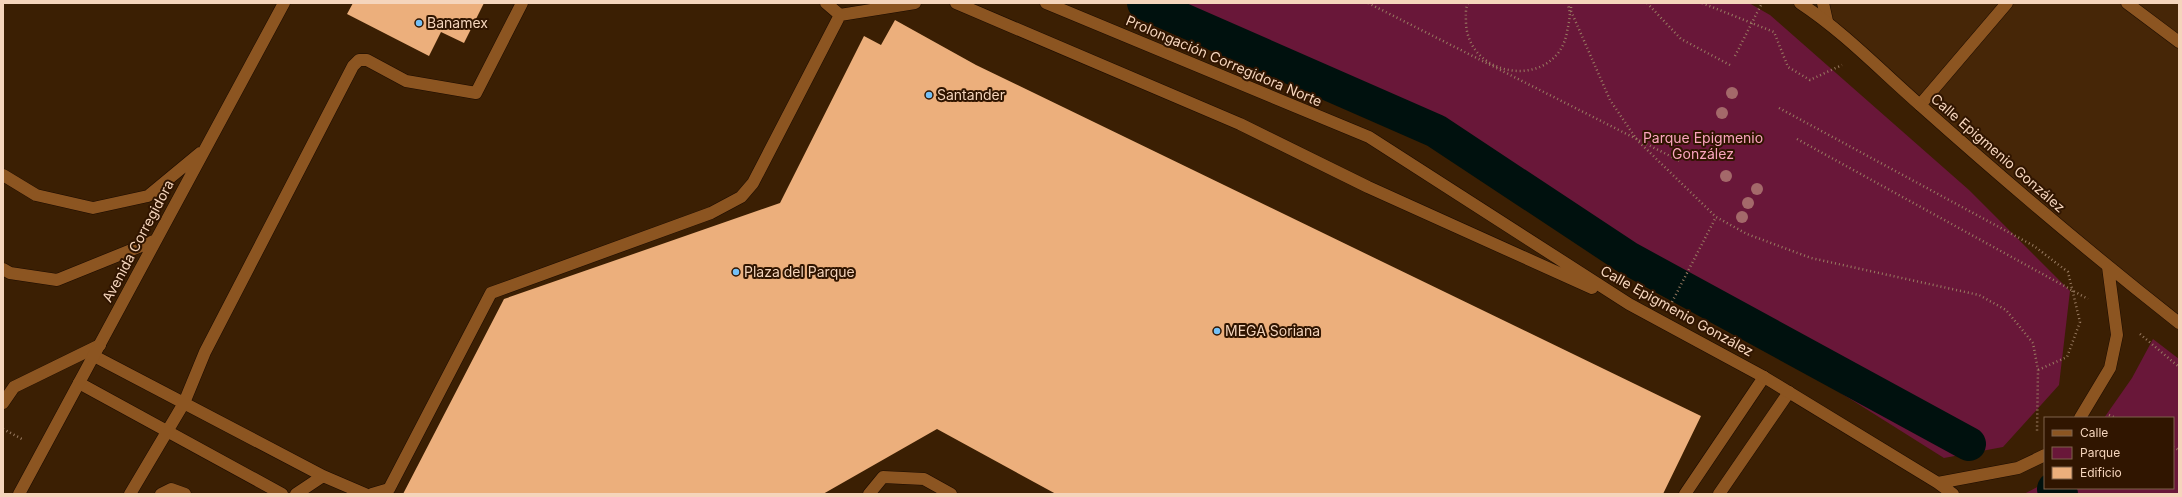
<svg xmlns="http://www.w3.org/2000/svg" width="2182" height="497" font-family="Inter,sans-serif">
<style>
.built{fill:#462607}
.green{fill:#691739}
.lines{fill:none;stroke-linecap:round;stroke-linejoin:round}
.canal{stroke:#00110e;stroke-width:34}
.building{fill:#ecaf7c}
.lane-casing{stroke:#1b0b00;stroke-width:13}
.street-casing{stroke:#1b0b00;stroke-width:13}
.secondary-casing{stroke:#1b0b00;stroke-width:13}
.path{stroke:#9a7c62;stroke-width:2.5;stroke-dasharray:1 3;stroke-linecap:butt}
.lane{stroke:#8c5521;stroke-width:12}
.street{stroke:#8c5521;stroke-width:12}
.secondary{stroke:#8c5521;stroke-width:12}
.tree{fill:#a4696a}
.poi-dot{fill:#74c0f6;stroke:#301500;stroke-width:1.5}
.labels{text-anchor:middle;stroke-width:4;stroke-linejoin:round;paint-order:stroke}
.poi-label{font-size:14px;fill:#f5d5bc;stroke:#301500;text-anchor:start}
.street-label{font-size:14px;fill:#f5d5bc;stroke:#301500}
.park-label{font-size:14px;fill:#faa5be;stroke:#301500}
</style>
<rect width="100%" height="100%" fill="#3b1f03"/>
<path class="built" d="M 1823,3 L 2179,3 L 2179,323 L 1827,21 Z"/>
<path class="green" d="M 1152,3 L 1749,3 L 1770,15 L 1969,190 L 2070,291 L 2059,385 L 2003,447 L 1944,458 L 1809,373 L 1487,184 L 1440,132 Z
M 2153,339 L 2179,359 L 2179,494 L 2024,494 L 2045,483 L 2045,488 L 2173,488 L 2173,418 L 2104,418 L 2132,378 Z"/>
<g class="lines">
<path class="canal" d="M 1144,3 L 1436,131 L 1628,258 L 1969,444
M 2054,489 L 2061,494"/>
</g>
<path class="building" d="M 353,3 L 484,3 L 464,43 L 441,32 L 429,56 L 347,14 Z
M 895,20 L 976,65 L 1701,416 L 1663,494 L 1056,494 L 937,429 L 823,494 L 403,494 L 504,299 L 780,203 L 864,36 L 881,45 Z"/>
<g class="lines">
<defs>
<path id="lane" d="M 826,3 L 840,15 L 915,3
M 94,356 L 323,476 L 365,494
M 79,383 L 282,494
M 3,403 L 14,387 L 100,345
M 130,494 L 184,403 L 205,352 L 353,66 L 359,60 L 367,60 L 406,81 L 476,93 L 522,3
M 161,494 L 171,489 L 185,494
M 296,494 L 323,476
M 372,494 L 389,489 L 491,293 L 711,213 L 741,197 L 753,183 L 840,15
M 869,494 L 883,477 L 924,479 L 951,494
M 1685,494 L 1764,377
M 1719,494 L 1789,392"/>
<path id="street" d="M 1823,3 L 1827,21
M 2127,3 L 2179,42
M 1920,105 L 2007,3"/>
<path id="secondary" d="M 956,3 L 1240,124 L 1368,187 L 1592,288
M 1046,3 L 1369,137 L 1629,304 L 1764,377 L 1938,483 L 1953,494
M 1800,3 C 1844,32 1880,70 1920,105 C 2004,180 2090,253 2179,323
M 3,175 L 36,195 L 93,208 L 148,196 L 200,153
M 3,269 L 10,273 L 57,280 L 156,240
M 2080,418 L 2110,368 L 2117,335 L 2108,267
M 1938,483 L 2018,468 L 2045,455
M 19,494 L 284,3"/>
</defs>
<use href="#lane" class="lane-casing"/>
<use href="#street" class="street-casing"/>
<use href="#secondary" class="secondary-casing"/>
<path class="path" d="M 1368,3 L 1680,161
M 1468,3 C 1465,10 1466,16 1466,24 C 1470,81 1557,89 1567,32 C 1569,21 1572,13 1567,3
M 1571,3 L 1571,11 L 1610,100 L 1637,140 L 1716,217 L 1747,234 L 1811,258 L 1979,295 L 2006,310 L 2033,343 L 2038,370 L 2037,432
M 1647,3 L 1681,39 L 1730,65
M 1702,3 L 1774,32 L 1788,67 L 1810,80 L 1842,65
M 1735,56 L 1762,3
M 1779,108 L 2034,246 L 2068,272 L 2080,322 L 2067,357 L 2038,370
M 1797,139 L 2088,299
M 1672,302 L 1716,217
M 2140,334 L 2179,367
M 2109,415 L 2116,418
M 3,429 L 22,439
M 2173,447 L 2179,450"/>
<use href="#lane" class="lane"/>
<use href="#street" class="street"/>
<use href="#secondary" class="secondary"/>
</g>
<g class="tree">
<circle cx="1732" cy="93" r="6"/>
<circle cx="1722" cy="113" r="6"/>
<circle cx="1726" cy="176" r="6"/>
<circle cx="1757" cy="189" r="6"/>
<circle cx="1748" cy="203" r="6"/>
<circle cx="1742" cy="217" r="6"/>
</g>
<g class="poi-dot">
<circle cx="419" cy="23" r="4"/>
<circle cx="929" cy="95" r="4"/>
<circle cx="736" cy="272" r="4"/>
<circle cx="1217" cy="331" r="4"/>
</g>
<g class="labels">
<g class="poi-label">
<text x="427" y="28">Banamex</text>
<text x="937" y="100">Santander</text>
<text x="744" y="277">Plaza del Parque</text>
<text x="1225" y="336">MEGA Soriana</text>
</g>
<g class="street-label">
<text transform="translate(1224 61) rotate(23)" y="5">Prolongación Corregidora Norte</text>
<text transform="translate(1998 153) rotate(41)" y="5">Calle Epigmenio González</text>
<text transform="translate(138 241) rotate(-62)" y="5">Avenida Corregidora</text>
<text transform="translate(1677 311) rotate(29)" y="5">Calle Epigmenio González</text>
</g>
<g class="park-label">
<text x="1703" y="143">Parque Epigmenio<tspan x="1703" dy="16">González</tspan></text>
</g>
</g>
<rect width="2182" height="497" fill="none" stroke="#f5d5bc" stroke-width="8"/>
<rect x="2044" y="417" width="130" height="72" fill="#301500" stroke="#7f624b"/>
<rect x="2052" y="430" width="20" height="6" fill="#8c5521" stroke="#7f624b"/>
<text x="2080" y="437" font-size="12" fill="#f5d5bc">Calle</text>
<rect x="2052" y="447" width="20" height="12" fill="#691739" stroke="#7f624b"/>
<text x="2080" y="457" font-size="12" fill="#f5d5bc">Parque</text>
<rect x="2052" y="467" width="20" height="12" fill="#ecaf7c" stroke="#7f624b"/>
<text x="2080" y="477" font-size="12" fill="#f5d5bc">Edificio</text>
</svg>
